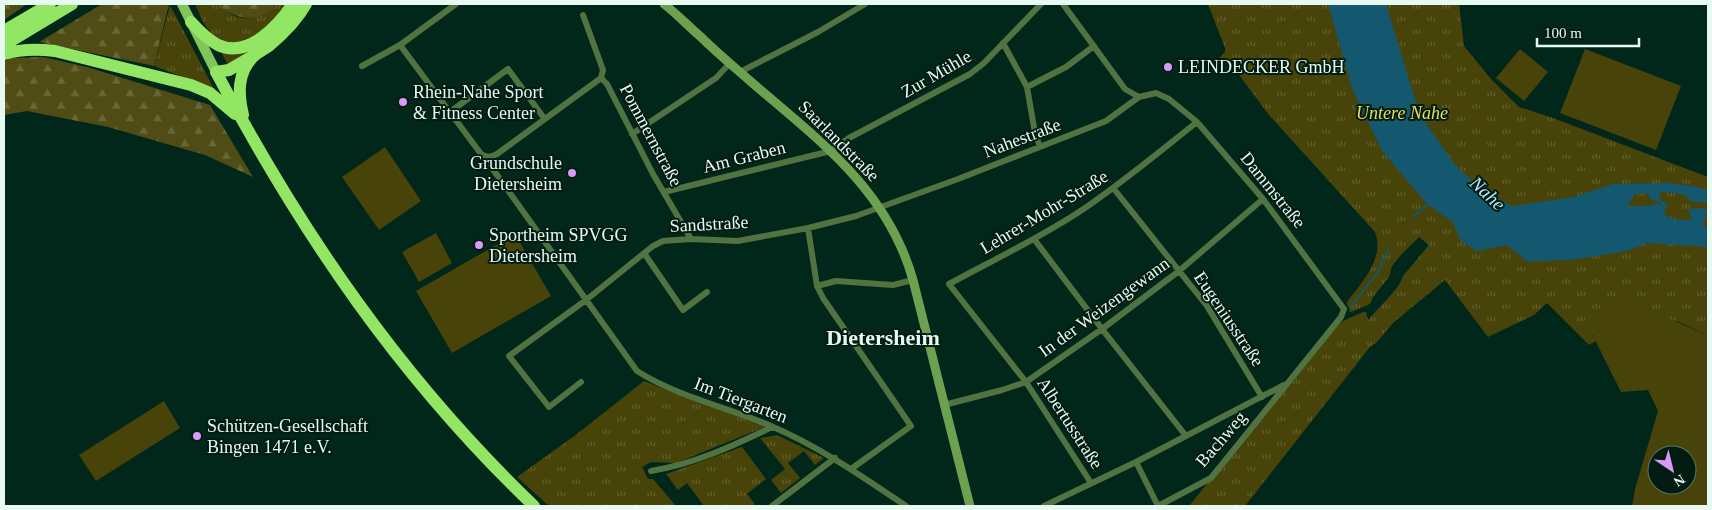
<svg xmlns="http://www.w3.org/2000/svg" width="1712" height="510" font-family="Georgia,serif">
<style>
.grass{fill:url(#grass-tufts)}
.forest{fill:url(#forest-firs)}
.garden{fill:#474309;fill-rule:evenodd}
.water{fill:#13586f;fill-rule:evenodd}
.lines{fill:none;stroke-linecap:round;stroke-linejoin:round}
.stream{stroke:#13586f;stroke-width:2}
.street{stroke:#517241;stroke-width:6}
.secondary{stroke:#6ca150;stroke-width:9}
.primary{stroke:#80c55b;stroke-width:10}
.highway{stroke:#93e664;stroke-width:12}
.poi-dot{fill:#d99af7;stroke:#021c12;stroke-width:2}
.labels{text-anchor:middle;stroke-width:4;stroke-linejoin:round;paint-order:stroke}
.poi-label{font-size:18px;fill:#e6faf1;stroke:#021c12;text-anchor:start}
.street-label{font-size:18px;fill:#e6faf1;stroke:#021c12}
.park-label{font-size:18px;font-style:italic;fill:#e7df58;stroke:#021c12}
.water-label{font-size:19px;font-style:italic;fill:#b1e6fb;stroke:#021c12}
.district-label{font-size:22px;font-weight:bold;fill:#e6faf1;stroke:#021c12}
</style>
<defs>
<pattern id="grass-tufts" width="24" height="20" patternUnits="userSpaceOnUse" patternTransform="scale(1.25)"><rect width="24" height="20" fill="#474309"/><path d="M3 7l-1-3M5 7V3M7 7l1-3M15 17l-1-3M17 17v-4M19 17l1-3" fill="none" stroke="#625f2d"/></pattern>
<pattern id="forest-firs" width="22" height="20" patternUnits="userSpaceOnUse" patternTransform="scale(1.25)"><rect width="22" height="20" fill="#4f4c15"/><path d="M5 1l3.5 6h-7zM16 11l3.5 6h-7z" fill="#686738"/></pattern>
</defs>
<rect width="100%" height="100%" fill="#01271a"/>
<path class="grass" d="M 195,4 C 200,4 209,2 214,4 C 221,6 227,13 235,16 C 251,22 266,15 277,4 L 290,4 L 278,19 L 245,42 L 229,43 L 214,37 L 203,22 Z
M 1208,4 L 1459,4 L 1464,46 L 1491,79 L 1519,107 L 1553,118 L 1708,177 L 1708,336 L 1677,321 L 1592,334 L 1596,341 L 1589,345 L 1547,303 L 1534,315 L 1488,337 L 1445,280 L 1393,323 L 1377,342 L 1370,347 L 1245,506 L 1189,506 L 1279,394 L 1288,387 L 1336,327 L 1343,321 L 1363,312 L 1366,312 L 1368,320 L 1390,296 L 1399,285 L 1403,276 L 1429,245 L 1419,237 L 1401,255 L 1392,266 L 1389,277 L 1373,297 L 1370,304 L 1351,312 L 1349,311 L 1350,308 L 1347,305 L 1347,302 C 1362,282 1385,258 1375,232 L 1269,115 L 1227,59 L 1221,63 L 1218,59 L 1225,52 L 1225,48 Z
M 170,5 L 214,89 L 154,66 Z
M 275,36 L 228,65 L 221,52 Z
M 644,381 L 684,397 L 767,426 L 676,463 L 651,462 L 642,467 L 648,479 L 653,479 L 676,506 L 549,506 L 517,477 L 577,434 Z
M 777,435 L 824,458 L 815,465 L 804,451 L 788,463 L 800,478 L 781,493 L 771,480 L 785,469 L 760,438 Z
M 742,447 L 766,479 L 747,494 L 755,504 L 752,506 L 704,506 L 687,483 L 678,490 L 666,474 Z"/>
<path class="forest" d="M 4,4 L 27,4 L 4,20 Z
M 102,4 L 169,4 L 154,66 L 39,42 Z
M 214,4 L 277,4 C 255,27 237,18 214,4 Z
M 43,57 L 87,67 L 210,105 L 253,177 L 205,155 L 108,127 L 27,111 L 4,115 L 4,61 L 11,58 Z"/>
<path class="garden" d="M 1520,49 L 1548,72 L 1524,101 L 1496,78 Z
M 1585,49 L 1681,86 L 1656,150 L 1560,113 Z
M 385,147 L 421,201 L 379,230 L 342,177 Z
M 436,233 L 452,263 L 419,282 L 402,252 Z
M 515,234 L 551,296 L 452,353 L 416,291 Z
M 1636,303 L 1708,336 L 1708,506 L 1632,506 L 1635,489 L 1658,411 L 1648,390 L 1621,392 L 1592,334 C 1601,304 1607,306 1636,303 ZM 1657,455 L 1687,455 L 1687,485 L 1657,485 Z
M 164,401 L 180,428 L 96,481 L 79,455 Z"/>
<path class="water" d="M 1328,4 L 1386,4 L 1414,96 L 1423,119 L 1455,165 L 1477,185 L 1511,206 L 1574,197 L 1613,184 L 1666,183 L 1693,186 L 1708,190 L 1708,202 L 1692,202 L 1685,195 L 1661,191 L 1659,198 L 1667,204 L 1664,214 L 1673,219 L 1692,220 L 1688,209 L 1701,208 L 1708,210 L 1703,224 L 1705,227 L 1708,227 L 1708,247 L 1647,243 L 1627,251 L 1578,259 L 1528,262 L 1507,245 L 1476,251 L 1460,240 L 1453,222 L 1428,205 L 1382,151 L 1352,88 ZM 1647,193 L 1651,199 L 1662,204 L 1647,206 L 1627,206 L 1635,194 Z"/>
<g class="lines">
<path class="stream" d="M 1414,216 L 1429,203
M 1350,308 L 1377,273 L 1389,249"/>
<path class="street" d="M 1063,4 L 1125,89 L 1139,97
M 583,15 L 603,70 L 601,78 L 607,84 L 653,174 L 691,239
M 1003,43 L 1027,87 L 1035,133 L 1040,147
M 400,45 L 481,154 C 487,158 491,157 497,154 L 601,78
M 362,66 L 400,45 L 456,4
M 740,72 L 818,32 L 865,4
M 1027,87 L 1066,67 L 1094,46
M 450,112 L 508,69 L 544,118
M 632,134 L 716,78 L 730,63
M 488,157 L 492,168 L 637,371 C 678,397 727,407 771,426 C 820,447 863,477 906,506
M 1114,189 L 1207,306 L 1262,397
M 664,192 L 831,151 L 849,138 L 970,74 L 984,63 L 1041,4
M 808,228 L 817,286 L 823,298 L 911,426 L 851,469
M 1034,239 L 1102,329 L 1186,436
M 644,253 L 683,310 L 707,292
M 817,286 L 836,281 L 893,285 L 913,280
M 581,382 L 549,407 L 509,356 L 586,300 L 653,246 L 663,241 L 691,239 L 738,241 L 808,228 L 856,216 L 958,179 L 1106,121 L 1139,97 L 1156,93 L 1169,99 L 1197,122 L 1263,199 L 1344,309 L 1341,317 L 1211,478 L 1158,506 L 1136,462
M 944,405 L 1002,390 L 1026,382 L 1102,329 L 1179,271 L 1263,199
M 651,471 C 694,464 733,446 772,427
M 1091,483 L 1026,382 L 949,284 C 993,260 1040,238 1082,210 C 1122,183 1159,152 1197,122
M 772,506 L 835,458
M 1044,506 L 1136,462 L 1284,385"/>
<path class="secondary" d="M 664,4 C 677,14 688,26 701,37 C 716,52 733,66 749,80 C 817,139 887,188 913,280 L 970,506"/>
<path class="primary" d="M 182,4 L 216,72"/>
<path class="highway" d="M 191,22 C 199,31 207,39 218,45 C 248,59 278,26 293,4
M 4,31 L 50,4
M 4,45 L 72,4
M 4,54 C 20,49 38,49 55,51 L 191,85 L 210,93 L 235,114
M 253,56 L 229,70 L 216,72 C 302,234 401,379 534,506
M 243,115 C 238,94 237,72 254,56 C 258,52 265,49 270,45 C 284,33 297,20 306,4"/>
</g>
<g class="poi-dot">
<circle cx="1168" cy="67" r="5"/>
<circle cx="403" cy="102" r="5"/>
<circle cx="572" cy="173" r="5"/>
<circle cx="479" cy="245" r="5"/>
<circle cx="197" cy="436" r="5"/>
</g>
<g class="labels">
<g class="poi-label">
<text x="1178" y="73">LEINDECKER GmbH</text>
<text x="413" y="98">Rhein-Nahe Sport<tspan x="413" dy="21">&amp; Fitness Center</tspan></text>
<text x="562" y="169" text-anchor="end">Grundschule<tspan x="562" dy="21">Dietersheim</tspan></text>
<text x="489" y="241">Sportheim SPVGG<tspan x="489" dy="21">Dietersheim</tspan></text>
<text x="207" y="432">Schützen-Gesellschaft<tspan x="207" dy="21">Bingen 1471 e.V.</tspan></text>
</g>
<g class="street-label">
<text transform="translate(936 74) rotate(-30)" y="6">Zur Mühle</text>
<text transform="translate(651 135) rotate(62)" y="6">Pommernstraße</text>
<text transform="translate(1022 138) rotate(-21)" y="6">Nahestraße</text>
<text transform="translate(839 141) rotate(45)" y="6">Saarlandstraße</text>
<text transform="translate(744 157) rotate(-14)" y="6">Am Graben</text>
<text transform="translate(1273 190) rotate(51)" y="6">Dammstraße</text>
<text transform="translate(1044 212) rotate(-31)" y="6">Lehrer-Mohr-Straße</text>
<text transform="translate(709 224) rotate(-3)" y="6">Sandstraße</text>
<text transform="translate(1104 307) rotate(-36)" y="6">In der Weizengewann</text>
<text transform="translate(1229 319) rotate(56)" y="6">Eugeniusstraße</text>
<text transform="translate(741 400) rotate(21)" y="6">Im Tiergarten</text>
<text transform="translate(1070 423) rotate(57)" y="6">Albertusstraße</text>
<text transform="translate(1221 439) rotate(-49)" y="6">Bachweg</text>
</g>
<g class="park-label">
<text x="1402" y="119">Untere Nahe</text>
</g>
<g class="water-label">
<text transform="translate(1488 193) rotate(43)" y="7">Nahe</text>
</g>
<g class="district-label">
<text x="883" y="345">Dietersheim</text>
</g>
</g>
<rect width="1712" height="510" fill="none" stroke="#e6faf1" stroke-width="10"/>
<g transform="translate(1672 470) rotate(145)"><circle r="24" fill="#021c12" stroke="#5d756b"/>
<path d="M0-4L9 19L0 12L-9 19Z" fill="#d99af7"/>
<text y="-8" font-size="14" font-weight="bold" text-anchor="middle" fill="#e6faf1">N</text>
</g>
<path d="M1537 38v8h102v-8" fill="none" stroke="#e6faf1" stroke-width="2.5"/>
<text x="1544" y="38" font-size="15" fill="#e6faf1" stroke="#021c12" stroke-width="4" paint-order="stroke">100 m</text>
</svg>
